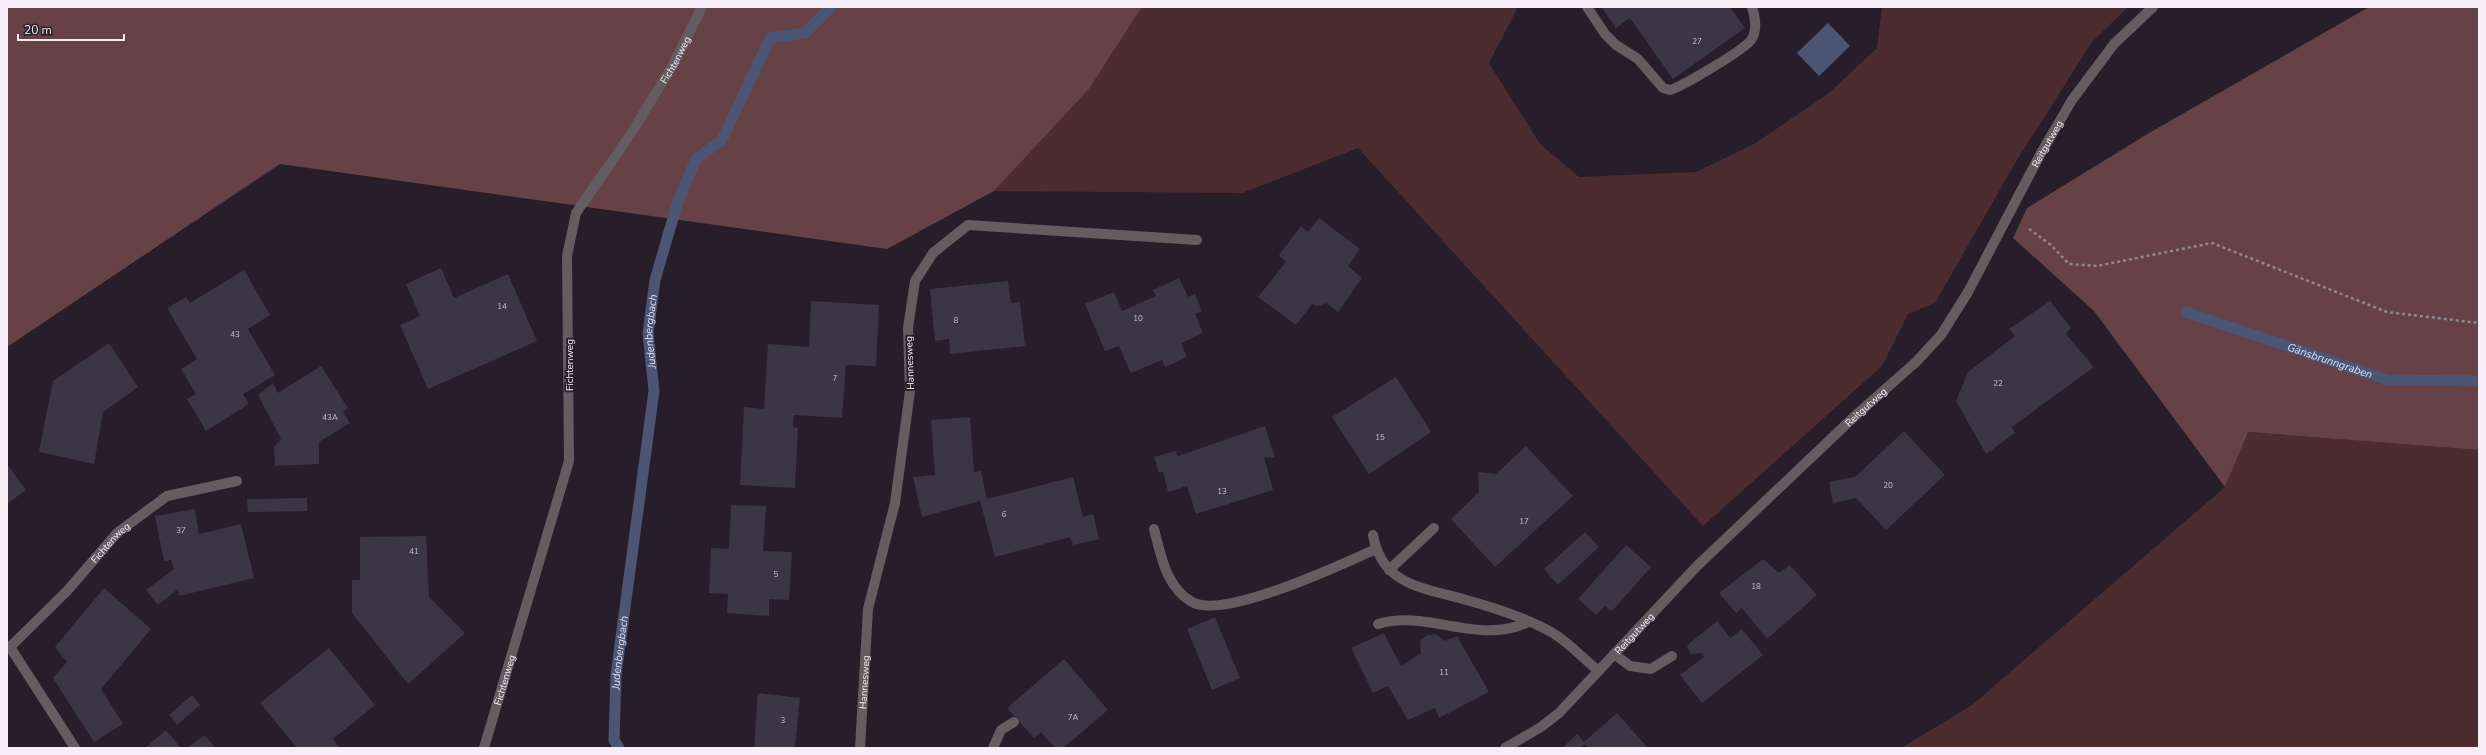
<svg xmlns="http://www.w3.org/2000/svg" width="2486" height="755" font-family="'Nunito Sans',sans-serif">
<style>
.green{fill:#4c2c31}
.forest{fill:#664247}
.water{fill:#4c5573}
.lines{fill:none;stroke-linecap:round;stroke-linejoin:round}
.stream{stroke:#4c5573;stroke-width:11}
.building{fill:#3a3646}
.path{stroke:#908792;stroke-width:2.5;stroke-dasharray:3 3;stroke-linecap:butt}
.lane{stroke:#645c60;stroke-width:10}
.street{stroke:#645c60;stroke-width:10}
.labels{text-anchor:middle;stroke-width:4;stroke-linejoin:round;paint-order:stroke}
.number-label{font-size:8px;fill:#c6c0cb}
.street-label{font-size:10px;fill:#f5eef7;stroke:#281d2a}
.water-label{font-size:11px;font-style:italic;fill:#d9e1f8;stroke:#281d2a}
</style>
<rect width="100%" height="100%" fill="#281d2a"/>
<path class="green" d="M 1142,7 L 1518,7 L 1489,63 L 1540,144 L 1579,177 L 1696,172 L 1754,144 L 1828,94 L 1877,48 L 1882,7 L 2128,7 L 2092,42 L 2017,160 L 1935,303 L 1908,314 L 1882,366 L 1703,526 L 1358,148 L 1242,193 L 994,191 L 1089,89 Z
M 2247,432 L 2479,450 L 2479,748 L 1901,748 L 1972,705 L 2225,487 Z"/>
<path class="forest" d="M 7,7 L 1142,7 L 1089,89 L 994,191 L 887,249 L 280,164 L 7,347 Z
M 2369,7 L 2479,7 L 2479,450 L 2248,432 L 2225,487 L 2094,311 L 2013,238 L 2027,208 L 2149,133 Z"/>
<path class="water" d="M 1828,23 L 1850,46 L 1819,76 L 1797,53 Z"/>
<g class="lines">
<g class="stream">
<path id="s1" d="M 2186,312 L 2388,380 L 2479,381"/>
<path id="s2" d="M 619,748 L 614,740 L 616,675 L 654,391 L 648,333 L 655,280 L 678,201 L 696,159 L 722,140 L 770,38 L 805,33 L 831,7"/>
</g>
</g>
<path class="building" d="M 1601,7 L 1730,7 L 1745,28 L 1673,79 L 1630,18 L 1616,28 Z
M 1319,218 L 1360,249 L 1348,266 L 1362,278 L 1338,312 L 1326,303 L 1318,306 L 1312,304 L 1296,325 L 1258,297 L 1286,262 L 1279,255 L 1301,226 L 1308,232 Z
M 441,268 L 454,298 L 508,274 L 537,341 L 428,389 L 400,325 L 420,316 L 406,284 Z
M 244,270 L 270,315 L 248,329 L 275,375 L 243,394 L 249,404 L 206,431 L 187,399 L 196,394 L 181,369 L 197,359 L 167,308 L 186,297 L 190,303 Z
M 1179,278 L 1188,297 L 1195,294 L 1202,311 L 1195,314 L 1203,333 L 1181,343 L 1187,357 L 1165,367 L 1162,360 L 1131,373 L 1119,346 L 1105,351 L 1085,304 L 1114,292 L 1122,311 L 1156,296 L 1153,290 Z
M 1008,281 L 1011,303 L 1020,302 L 1025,346 L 950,354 L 949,339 L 935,341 L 930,289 Z
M 811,301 L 879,305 L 876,366 L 846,365 L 842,418 L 794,415 L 793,427 L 798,428 L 795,488 L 740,485 L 744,407 L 764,409 L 768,344 L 809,347 Z
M 2050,301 L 2071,328 L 2066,334 L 2094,367 L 2012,427 L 2015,433 L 1986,454 L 1956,401 L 1968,372 L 2015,336 L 2009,329 Z
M 109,343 L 138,387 L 103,412 L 94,464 L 39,452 L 53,381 Z
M 321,366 L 348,408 L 343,411 L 350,423 L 319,442 L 319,464 L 275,466 L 274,447 L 281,439 L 258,395 L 273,383 L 278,393 Z
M 1396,377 L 1431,432 L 1369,474 L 1332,417 Z
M 970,417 L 974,472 L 981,471 L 987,499 L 1073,477 L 1083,517 L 1093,514 L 1099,539 L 1073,545 L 1070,537 L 995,557 L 980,501 L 922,517 L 913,477 L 935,475 L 931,420 Z
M 1265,426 L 1275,458 L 1264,457 L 1273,490 L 1196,514 L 1187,486 L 1168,492 L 1163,471 L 1159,473 L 1154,457 L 1175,451 L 1178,456 Z
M 1904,431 L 1945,475 L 1886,530 L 1856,498 L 1833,503 L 1829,482 L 1855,477 Z
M 1526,446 L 1573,496 L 1495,567 L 1451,519 L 1479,492 L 1478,472 L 1496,474 Z
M 7,464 L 26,490 L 7,504 Z
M 307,498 L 307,511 L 248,512 L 247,499 Z
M 731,505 L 766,506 L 763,551 L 792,552 L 789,600 L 769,599 L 769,616 L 727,613 L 728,594 L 709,593 L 711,548 L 729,549 Z
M 195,509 L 199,534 L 241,524 L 254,578 L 179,596 L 178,589 L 158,605 L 146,590 L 174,569 L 171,560 L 164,561 L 155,516 Z
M 1585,532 L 1599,547 L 1558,585 L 1544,569 Z
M 426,536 L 429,597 L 465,633 L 408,684 L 352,613 L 352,580 L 360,580 L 360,537 Z
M 1626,545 L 1651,567 L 1612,611 L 1605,606 L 1596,615 L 1578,599 Z
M 1763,559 L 1779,573 L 1790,565 L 1817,595 L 1767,639 L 1742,608 L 1736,613 L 1719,593 Z
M 104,588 L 151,629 L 101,689 L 123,724 L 94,742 L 53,678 L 67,662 L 55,647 Z
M 1215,617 L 1240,678 L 1212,690 L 1187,629 Z
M 1717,621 L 1730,638 L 1742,629 L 1763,655 L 1702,703 L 1680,675 L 1704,657 L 1701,653 L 1691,654 L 1687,647 L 1690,643 Z
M 1384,633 L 1401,666 L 1421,653 L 1420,640 L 1428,635 L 1436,634 L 1445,641 L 1457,636 L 1489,692 L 1439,718 L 1435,708 L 1408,720 L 1388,686 L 1373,693 L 1351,648 Z
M 329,648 L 375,705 L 333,739 L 340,748 L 297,748 L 260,703 Z
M 1064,659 L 1108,710 L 1063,748 L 1055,748 L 1041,732 L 1034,738 L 1007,708 Z
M 758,693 L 800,698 L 795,748 L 754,748 Z
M 192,695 L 200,705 L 177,725 L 169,715 Z
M 1617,713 L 1648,748 L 1589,748 L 1585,744 L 1581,748 L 1562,748 L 1577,734 L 1584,742 Z
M 166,730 L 181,748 L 145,748 Z
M 205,735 L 215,748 L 187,748 Z"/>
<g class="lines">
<path class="path" d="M 2029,229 L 2051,245 L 2069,264 L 2097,266 L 2212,243 L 2387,312 L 2479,323"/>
<path class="lane" d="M 1587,7 L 1605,34 L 1616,45 L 1638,59 L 1663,88 L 1670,90 C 1683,86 1744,50 1751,40 C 1758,30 1755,17 1752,7
M 1154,529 C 1161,555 1166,588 1192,602 C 1224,620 1343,564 1376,549
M 1389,570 L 1434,528
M 1378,624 C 1428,609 1479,646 1528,622
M 1614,654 L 1630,666 L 1651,669 L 1672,656
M 993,748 L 1001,730 L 1014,722"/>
<g class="street">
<path d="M 1373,535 C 1376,552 1383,566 1397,576 C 1415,589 1442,593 1463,599 C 1492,607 1525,617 1551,632 C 1569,642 1583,659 1599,671"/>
<path id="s3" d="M 10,647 L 67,591 L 117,533 L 167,496 L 237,481"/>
<path d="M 7,648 L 10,647 L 75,748"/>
<path id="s4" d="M 484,748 L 569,461 L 567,256 L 576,213 L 630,135 L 673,65 L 702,7"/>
<path id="s5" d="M 860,748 L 868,609 L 895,503 L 910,391 L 908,328 L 915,281 L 933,253 L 968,225 L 1197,240"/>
<path id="s6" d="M 1505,748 L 1541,727 L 1559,713 L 1697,566 L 1856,415 L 1916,362 L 1941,335 L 1968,292 L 2041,153 L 2072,100 L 2114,44 L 2153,7"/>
</g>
</g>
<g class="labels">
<g class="number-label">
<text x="1697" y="44">27</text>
<text x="502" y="309">14</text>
<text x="1138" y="321">10</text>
<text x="956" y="323">8</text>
<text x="235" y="337">43</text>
<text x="835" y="381">7</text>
<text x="1998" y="386">22</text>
<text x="330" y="420">43A</text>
<text x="1380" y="440">15</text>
<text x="1888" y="488">20</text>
<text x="1222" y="494">13</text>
<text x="1004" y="517">6</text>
<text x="1524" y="524">17</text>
<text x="181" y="533">37</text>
<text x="414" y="554">41</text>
<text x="776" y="577">5</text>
<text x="1756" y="589">18</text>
<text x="1444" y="675">11</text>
<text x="1073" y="720">7A</text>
<text x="783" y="723">3</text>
</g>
<g class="street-label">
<text dy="4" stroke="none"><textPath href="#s4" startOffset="731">Fichtenweg</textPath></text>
<text dy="4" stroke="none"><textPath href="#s6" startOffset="821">Reitgutweg</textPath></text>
<text transform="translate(909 363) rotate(-92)" y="4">Hannesweg</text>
<text transform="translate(569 365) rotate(-90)" y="4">Fichtenweg</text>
<text dy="4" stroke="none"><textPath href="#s6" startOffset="498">Reitgutweg</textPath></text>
<text dy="4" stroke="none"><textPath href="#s3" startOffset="145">Fichtenweg</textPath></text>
<text dy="4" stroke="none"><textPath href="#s6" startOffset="174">Reitgutweg</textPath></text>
<text dy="4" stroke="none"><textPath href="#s4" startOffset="71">Fichtenweg</textPath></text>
<text dy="4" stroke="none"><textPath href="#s5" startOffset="66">Hannesweg</textPath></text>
</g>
<g class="water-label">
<text dy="4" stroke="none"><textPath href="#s2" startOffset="421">Judenbergbach</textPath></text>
<text dy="4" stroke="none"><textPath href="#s1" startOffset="152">Gänsbrunngraben</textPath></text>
<text dy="4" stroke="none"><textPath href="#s2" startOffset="97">Judenbergbach</textPath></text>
</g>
</g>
<rect width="2486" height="755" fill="none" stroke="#f5eef7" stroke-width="16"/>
<path d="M18 34v6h106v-6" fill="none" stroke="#f5eef7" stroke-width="2"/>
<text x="24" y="34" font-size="12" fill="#f5eef7" stroke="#281d2a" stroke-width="3" paint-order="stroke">20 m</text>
</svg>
